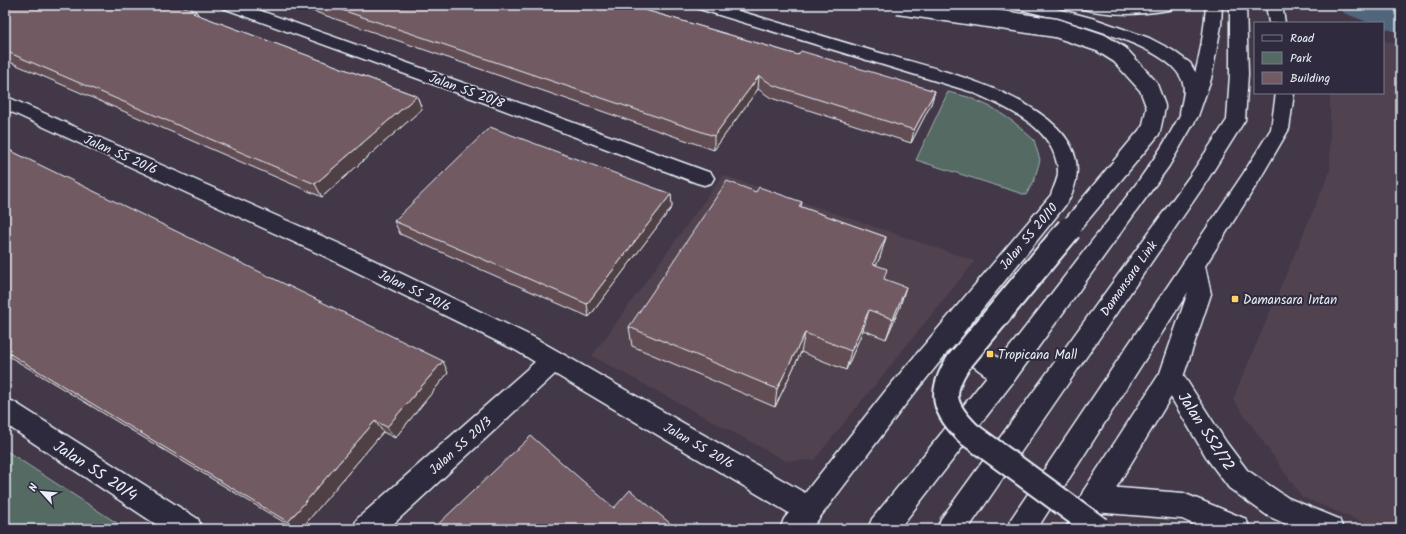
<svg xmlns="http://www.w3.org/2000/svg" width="1406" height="534" font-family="Kalam,sans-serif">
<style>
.built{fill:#514250}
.green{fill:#556a64;stroke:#9eaeae}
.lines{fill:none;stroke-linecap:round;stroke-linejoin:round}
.river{fill:#51667c;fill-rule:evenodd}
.minor-casing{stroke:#e8f1f8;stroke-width:3}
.secondary-casing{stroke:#e8f1f8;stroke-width:3}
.motorway-casing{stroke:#e8f1f8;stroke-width:3}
.minor{fill:#2f2a3d;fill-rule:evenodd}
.secondary{fill:#2f2a3d;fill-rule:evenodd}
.motorway{fill:#2f2a3d;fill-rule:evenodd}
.tertiary-bridge-far1-casing{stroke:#e8f1f8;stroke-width:21;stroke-linecap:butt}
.tertiary-bridge-casing{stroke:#e8f1f8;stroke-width:28;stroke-linecap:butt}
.tertiary-bridge-far1{stroke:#2f2a3d;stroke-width:18}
.tertiary-bridge{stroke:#2f2a3d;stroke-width:24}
.wall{fill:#624d54;stroke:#e8f1f8}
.shaded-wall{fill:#503f45;stroke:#e8f1f8}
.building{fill:#725a62;stroke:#e8f1f8}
.poi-dot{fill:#ffd166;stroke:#2f2a3d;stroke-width:1.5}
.labels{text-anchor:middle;stroke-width:4;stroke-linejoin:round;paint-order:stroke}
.street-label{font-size:13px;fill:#e8f1f8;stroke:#2f2a3d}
.poi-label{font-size:13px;fill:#e8f1f8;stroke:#2f2a3d;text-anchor:start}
.near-street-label{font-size:16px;fill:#e8f1f8;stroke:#2f2a3d}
</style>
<rect width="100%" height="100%" fill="#433848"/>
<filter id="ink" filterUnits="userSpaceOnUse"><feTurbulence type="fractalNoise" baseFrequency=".025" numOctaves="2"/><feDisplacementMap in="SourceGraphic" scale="8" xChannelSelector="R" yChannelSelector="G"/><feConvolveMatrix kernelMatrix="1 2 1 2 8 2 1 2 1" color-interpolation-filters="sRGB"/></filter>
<g filter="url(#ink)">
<path class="built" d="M 1383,40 L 1401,45 L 1401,529 L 1379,529 L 1302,497 L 1233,399 L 1330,171 L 1330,93 L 1383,93 Z
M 723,175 L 975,261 L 814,460 L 786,461 L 592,356 Z"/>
<path class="green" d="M 948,92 L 968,97 L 993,108 L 1015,123 L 1034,140 L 1040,160 L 1034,181 L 1026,195 L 916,160 Z
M 5,450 L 126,529 L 5,529 Z"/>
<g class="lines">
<path class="river" d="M 1338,5 L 1393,5 L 1401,8 L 1401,33 L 1383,28 L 1383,23 L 1370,23 L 1344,13 Z"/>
<defs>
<path id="minor" d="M 221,5 L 244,5 L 500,96 L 711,173 L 714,178 L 711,183 L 704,185 L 697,183 L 488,104 L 223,8 Z
M 694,5 L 719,5 C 770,20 822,36 873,51 C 931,68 1122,107 1067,203 L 963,333 L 1013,368 L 1016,375 L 1013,382 L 1004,386 L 995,382 L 950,349 L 905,405 L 811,529 L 780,529 L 784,519 L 789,513 L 555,374 L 388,529 L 353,529 L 357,519 L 535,362 L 517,351 L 324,256 L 5,109 L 5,96 L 340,244 L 533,337 L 805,493 L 887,389 L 1051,195 C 1053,188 1058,180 1058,172 C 1058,168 1057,163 1056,160 C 1047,123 1002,106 972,92 L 696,8 Z
M 1171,366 L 1180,370 L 1226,442 L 1247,470 L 1288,498 L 1339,519 L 1343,529 L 1297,529 L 1268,516 L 1229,488 L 1208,460 L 1159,377 L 1162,370 Z
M 5,399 L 14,402 L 198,519 L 202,529 L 163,529 L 5,424 Z
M 1094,486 L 1183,493 L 1246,519 L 1250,529 L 1204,529 L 1182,519 L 1094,512 L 1084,508 L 1080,499 L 1084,490 Z"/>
<path id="secondary" d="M 1013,5 L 1042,5 L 1095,19 L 1149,38 L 1172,50 L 1190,63 L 1201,82 L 1201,98 L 1198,113 L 1196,117 L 1189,119 L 1182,117 L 1180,113 C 1181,104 1186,92 1183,83 C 1173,43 1052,18 1015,8 Z
M 1077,5 L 1177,5 L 1175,8 L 1169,10 C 1138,15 1110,16 1079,8 Z"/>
<path id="motorway" d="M 1206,5 L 1222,5 L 1221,26 L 1211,79 L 1198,116 L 1169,166 L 1013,382 L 899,529 L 868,529 L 872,519 C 942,433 1011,347 1078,259 C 1113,214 1152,168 1179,117 C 1195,87 1204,39 1206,5 Z
M 1230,5 L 1246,5 L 1248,74 L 1245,120 L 1203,187 L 968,529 L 937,529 L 941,519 L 1189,177 L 1227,120 L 1230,74 Z
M 1266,5 L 1282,5 L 1285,23 L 1269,23 Z
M 1276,93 L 1294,93 L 1289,129 L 1257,184 L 1205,266 L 1211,294 L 1183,377 L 1104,508 L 1094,529 L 1066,529 L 1084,490 L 1160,373 L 1188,292 L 1037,529 L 1007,529 L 1011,519 L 1243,174 L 1271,129 Z"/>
</defs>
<use href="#minor" class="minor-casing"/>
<use href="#secondary" class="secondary-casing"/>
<use href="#motorway" class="motorway-casing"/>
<use href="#minor" class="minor"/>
<use href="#secondary" class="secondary"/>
<use href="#motorway" class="motorway"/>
<defs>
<path id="tertiary-bridge-far1" d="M 898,5 L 1056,28 L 1101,43 L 1120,55 L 1148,86 L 1156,107 L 1151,130 L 1068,230"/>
<path id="tertiary-bridge" d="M 1069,229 L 958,363 C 938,394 944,409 969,434 L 1099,529"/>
</defs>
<use href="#tertiary-bridge-far1" class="tertiary-bridge-far1-casing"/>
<use href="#tertiary-bridge" class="tertiary-bridge-casing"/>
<use href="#tertiary-bridge-far1" class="tertiary-bridge-far1"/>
<use href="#tertiary-bridge" class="tertiary-bridge"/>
</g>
<path class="wall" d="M 5,5 L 196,11 L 198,15 L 417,96 L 422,109 L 322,197 L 5,60 Z
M 295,5 L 628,5 L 798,55 L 935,91 L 931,104 L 911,143 L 771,98 L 758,89 L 714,150 Z
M 5,148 L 448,373 L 395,438 L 383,432 L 301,529 L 295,529 L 5,354 Z
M 756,192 L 802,202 L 801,207 L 886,237 L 880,257 L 876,265 L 900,307 L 886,339 L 863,330 L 846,370 L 801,352 L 775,407 L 632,346 L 629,327 Z
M 671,194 L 672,207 L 589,317 L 400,234 L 394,221 Z"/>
<path class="shaded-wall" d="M 196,11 L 203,24 L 193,13 Z
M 759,76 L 758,89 L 714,150 L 714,136 Z
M 935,91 L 931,104 L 911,143 L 914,130 Z
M 417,96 L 422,109 L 322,197 L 315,184 Z
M 671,194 L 672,207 L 589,317 L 587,304 Z
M 886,237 L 880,257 L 867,285 L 873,264 Z
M 906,287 L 900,307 L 886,339 L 893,319 Z
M 869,310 L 863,330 L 846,370 L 851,351 Z
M 805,333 L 801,352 L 775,407 L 777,389 Z
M 443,361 L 448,373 L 395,438 L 387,427 Z
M 375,421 L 383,432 L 301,529 L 296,529 L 288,522 Z"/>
<path class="building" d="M 5,5 L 179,5 L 196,11 L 193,13 L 417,96 L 315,184 L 5,51 Z
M 327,5 L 628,5 L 798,55 L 801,51 L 935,91 L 914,130 L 773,85 L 759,76 L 714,136 Z
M 490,127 L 671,194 L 587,304 L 394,221 Z
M 5,148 L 443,361 L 387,427 L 375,421 L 288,522 L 5,351 Z
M 727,181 L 756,192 L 759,187 L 802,202 L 799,206 L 886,237 L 873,264 L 887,269 L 884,279 L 906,287 L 893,319 L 869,310 L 851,351 L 805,333 L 777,389 L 629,327 Z
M 531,436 L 614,508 L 630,490 L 677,529 L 433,529 Z"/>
</g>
<g class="poi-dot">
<rect x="1231" y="295" width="8" height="8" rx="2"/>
<rect x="986" y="350" width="8" height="8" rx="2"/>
</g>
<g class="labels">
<g class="street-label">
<text transform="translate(467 90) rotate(20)" y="5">Jalan SS 20/8</text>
<text transform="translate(121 154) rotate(24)" y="5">Jalan SS 20/6</text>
<text transform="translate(1028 236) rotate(-50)" y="5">Jalan SS 20/10</text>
<text transform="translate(1128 278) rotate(-55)" y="5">Damansara Link</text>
<text transform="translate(415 290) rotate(26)" y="5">Jalan SS 20/6</text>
<text transform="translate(460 445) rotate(-42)" y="5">Jalan SS 20/3</text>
<text transform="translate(699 445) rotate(30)" y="5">Jalan SS 20/6</text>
</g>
<g class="poi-label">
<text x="1243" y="304">Damansara Intan</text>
<text x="998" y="359">Tropicana Mall</text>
</g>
<g class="near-street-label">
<text transform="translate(1207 431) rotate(57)" y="6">Jalan SS2/72</text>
<text transform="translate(96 470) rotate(33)" y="6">Jalan SS 20/4</text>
</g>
</g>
<rect width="1406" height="534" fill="none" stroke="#2f2a3d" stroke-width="20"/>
<rect x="10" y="10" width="1386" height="514" fill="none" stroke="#e8f1f8" stroke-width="1.5" filter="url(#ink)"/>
<rect x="1254" y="22" width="130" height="72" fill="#2f2a3d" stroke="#797a88"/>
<rect x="1262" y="35" width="20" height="6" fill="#2f2a3d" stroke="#797a88"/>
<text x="1290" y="42" font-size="12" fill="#e8f1f8">Road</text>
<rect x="1262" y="52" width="20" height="12" fill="#556a64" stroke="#797a88"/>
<text x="1290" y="62" font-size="12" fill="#e8f1f8">Park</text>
<rect x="1262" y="72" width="20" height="12" fill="#725a62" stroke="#797a88"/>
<text x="1290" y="82" font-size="12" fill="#e8f1f8">Building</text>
<g transform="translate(42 492) rotate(297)" stroke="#2f2a3d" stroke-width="3" paint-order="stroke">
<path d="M0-3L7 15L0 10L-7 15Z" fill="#e8f1f8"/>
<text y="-6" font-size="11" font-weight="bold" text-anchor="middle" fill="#e8f1f8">N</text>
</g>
</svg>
